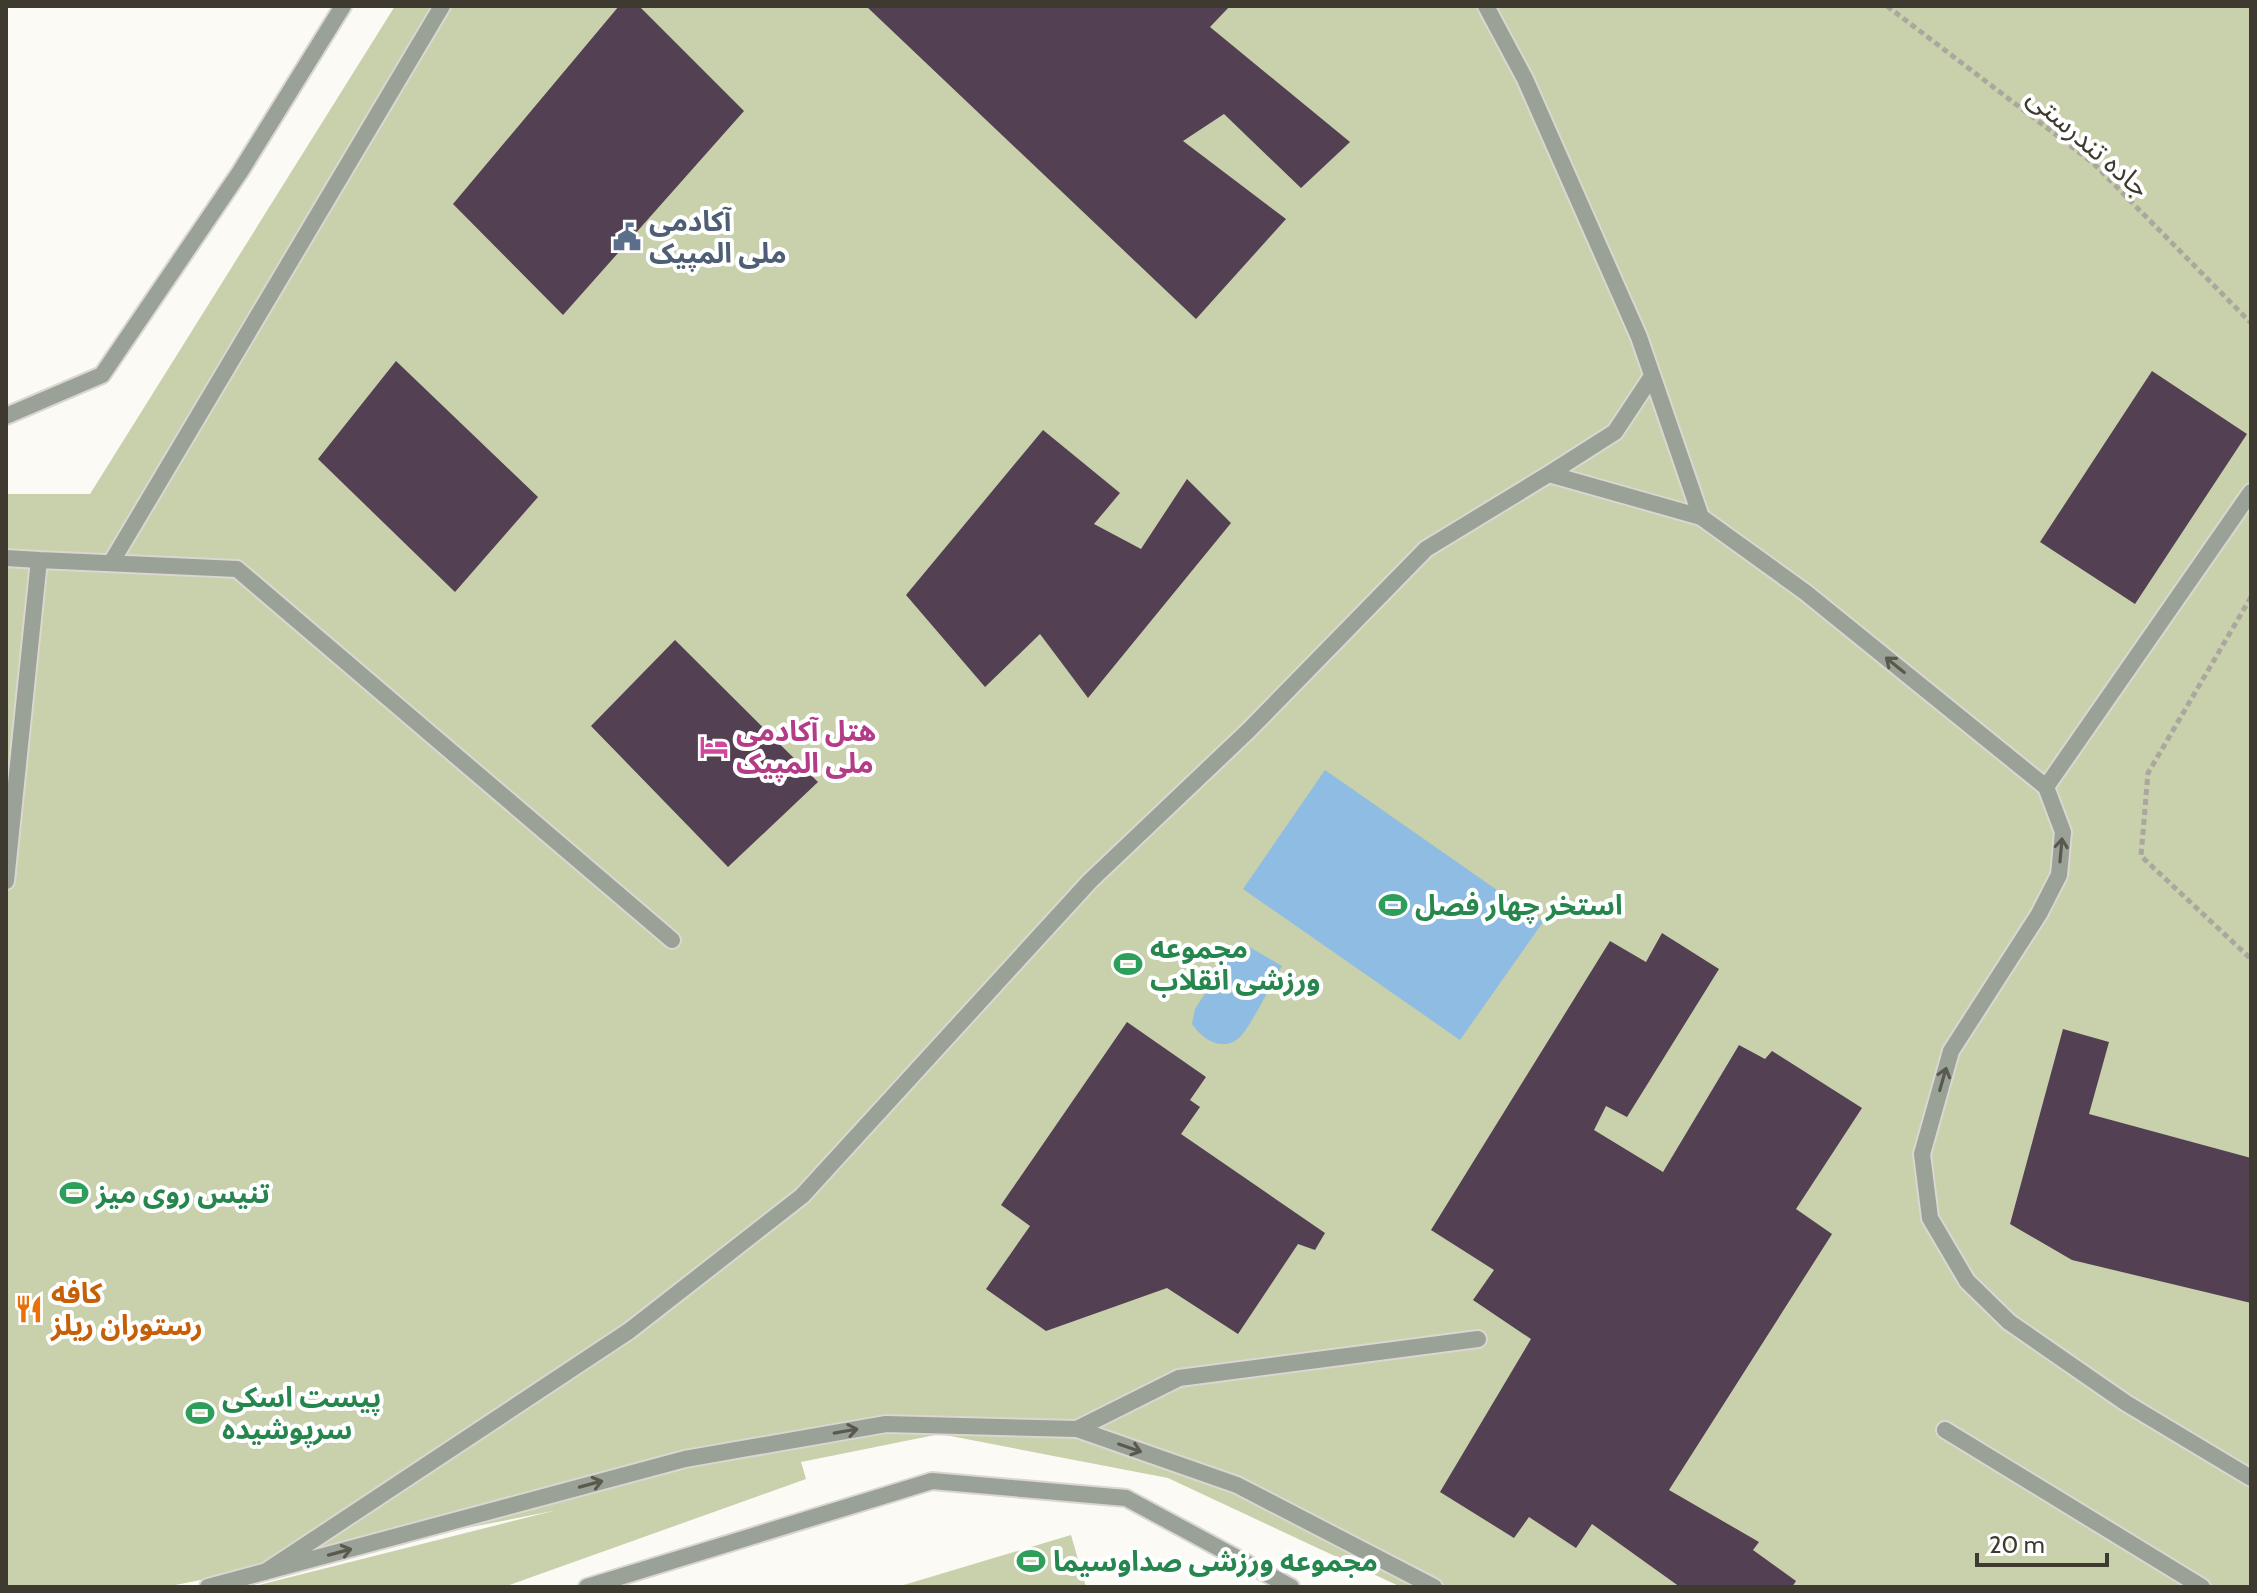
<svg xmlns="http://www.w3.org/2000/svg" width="2257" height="1593" font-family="Cabin,'Noto Sans Arabic',sans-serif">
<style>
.green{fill:#c8d0ac}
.water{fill:#8ebce3}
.building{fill:#534053}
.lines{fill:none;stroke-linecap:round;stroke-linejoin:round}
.lane-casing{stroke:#dad7d1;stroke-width:20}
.path{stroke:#aba79f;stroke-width:5;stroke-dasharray:6 4;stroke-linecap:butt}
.lane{stroke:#9aa297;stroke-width:16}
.oneway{stroke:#5a594e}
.labels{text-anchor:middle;stroke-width:8;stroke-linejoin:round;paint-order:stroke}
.street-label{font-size:28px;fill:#3f3a2f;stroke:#fff}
.service-label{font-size:28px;font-weight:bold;fill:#4e5e75;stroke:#fff;text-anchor:start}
.hotel-label{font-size:28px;font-weight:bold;fill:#b23c85;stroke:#fff;text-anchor:start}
.leisure-label{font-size:28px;font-weight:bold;fill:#27864d;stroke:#fff;text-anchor:start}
.food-label{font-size:28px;font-weight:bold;fill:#c56008;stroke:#fff;text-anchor:start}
</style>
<rect width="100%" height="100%" fill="#fcfaf4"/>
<path class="green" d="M 395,6 L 2251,6 L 2251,1587 L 1401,1587 L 1168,1478 L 940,1434 L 801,1462 L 806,1479 L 504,1587 L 251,1587 L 553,1511 L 165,1587 L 6,1587 L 6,494 L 90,494 Z
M 1071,1535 L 1086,1587 L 897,1587 Z"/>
<path class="water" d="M 1325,770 L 1543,922 L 1460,1040 L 1243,889 Z
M 1239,941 L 1282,966 C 1272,983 1252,1024 1240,1037 C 1223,1053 1202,1039 1192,1024 L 1195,1009 Z"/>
<path class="building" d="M 619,6 L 639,6 L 744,111 L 563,315 L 453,204 Z
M 866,6 L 1230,6 L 1210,27 L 1350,142 L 1301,188 L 1224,114 L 1183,141 L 1286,219 L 1196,319 Z
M 396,361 L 538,497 L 455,592 L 318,459 Z
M 2152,371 L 2247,434 L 2135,604 L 2040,542 Z
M 1043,430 L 1120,493 L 1094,524 L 1141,549 L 1187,479 L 1231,523 L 1088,698 L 1040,634 L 985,687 L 906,595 Z
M 675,640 L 818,782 L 728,867 L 591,726 Z
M 1662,933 L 1719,969 L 1627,1117 L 1606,1106 L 1594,1130 L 1663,1172 L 1739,1045 L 1765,1059 L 1772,1051 L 1862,1108 L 1796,1209 L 1832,1234 L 1669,1490 L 1759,1542 L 1753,1550 L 1796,1581 L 1792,1587 L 1680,1587 L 1592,1524 L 1576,1548 L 1529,1517 L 1514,1538 L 1440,1492 L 1531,1339 L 1473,1300 L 1494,1270 L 1431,1230 L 1610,941 L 1646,962 Z
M 1127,1022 L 1206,1077 L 1190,1100 L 1200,1107 L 1181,1134 L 1325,1233 L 1315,1250 L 1298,1244 L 1238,1334 L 1167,1288 L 1046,1331 L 986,1289 L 1030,1226 L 1001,1205 Z
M 2063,1029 L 2109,1042 L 2089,1114 L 2251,1158 L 2251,1303 L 2072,1260 L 2010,1224 Z"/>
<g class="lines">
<defs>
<path id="lane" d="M 1486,6 L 1525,79 L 1639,337 L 1701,517
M 6,416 L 102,375 L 240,172 L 343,6
M 1549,474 L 1615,432 L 1652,376
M 6,558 L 39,560 L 6,881
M 39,560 L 237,569 L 672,940
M 111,563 L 442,6
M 2046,787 L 2251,492
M 1077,1429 L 1179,1378 L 1478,1339
M 1945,1430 L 2202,1587
M 265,1572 L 629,1331 L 802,1196 L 1090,881 L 1249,730 L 1426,549 L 1549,474 L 1701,517 L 1805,592 L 2046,787 L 2063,832 L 2059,875 L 2039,914 L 1951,1051 L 1922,1154 L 1930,1218 L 1967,1281 L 2009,1322 L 2126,1403 L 2251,1478
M 208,1587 L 685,1459 L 886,1424 L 1077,1429 L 1237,1485 L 1434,1587
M 587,1587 L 932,1481 L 1126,1498 L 1291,1587"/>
</defs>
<use href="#lane" class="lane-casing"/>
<path class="path" d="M 1887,6 L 2093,163 L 2251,323
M 2251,597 L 2148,773 L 2141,856 L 2251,959"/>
<use href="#lane" class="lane"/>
</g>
<defs><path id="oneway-shaft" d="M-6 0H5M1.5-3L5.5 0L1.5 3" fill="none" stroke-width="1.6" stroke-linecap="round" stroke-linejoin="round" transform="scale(2)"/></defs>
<g class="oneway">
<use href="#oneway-shaft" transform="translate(1895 665) rotate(-141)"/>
<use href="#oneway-shaft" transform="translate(2061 850) rotate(-85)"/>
<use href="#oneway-shaft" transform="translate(1943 1079) rotate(-74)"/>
<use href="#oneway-shaft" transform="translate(846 1431) rotate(-10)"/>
<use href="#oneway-shaft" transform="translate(1130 1448) rotate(19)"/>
<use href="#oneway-shaft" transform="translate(591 1484) rotate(-15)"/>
<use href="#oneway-shaft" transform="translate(340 1552) rotate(-15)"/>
</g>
<defs>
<symbol id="civic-bare" viewBox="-9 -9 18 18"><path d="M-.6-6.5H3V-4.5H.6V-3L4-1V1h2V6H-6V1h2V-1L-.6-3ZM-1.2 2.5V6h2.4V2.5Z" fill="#5c6f8a" stroke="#fff" stroke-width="2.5" paint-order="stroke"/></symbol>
<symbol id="hotel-bare" viewBox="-9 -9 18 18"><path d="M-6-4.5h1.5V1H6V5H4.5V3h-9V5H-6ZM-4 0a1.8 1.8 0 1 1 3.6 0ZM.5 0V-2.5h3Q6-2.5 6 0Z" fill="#d1479c" stroke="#fff" stroke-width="2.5" paint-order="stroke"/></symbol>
<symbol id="stadium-bare" viewBox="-9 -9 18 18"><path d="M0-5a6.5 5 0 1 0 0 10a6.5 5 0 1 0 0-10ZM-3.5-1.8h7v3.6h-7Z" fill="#2e9e5b" stroke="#fff" stroke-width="2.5" paint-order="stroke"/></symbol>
<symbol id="restaurant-bare" viewBox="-9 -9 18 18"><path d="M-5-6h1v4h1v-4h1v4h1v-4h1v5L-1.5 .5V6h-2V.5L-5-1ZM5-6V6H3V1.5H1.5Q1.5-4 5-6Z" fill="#e8710a" stroke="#fff" stroke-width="2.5" paint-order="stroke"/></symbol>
</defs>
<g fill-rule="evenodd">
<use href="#civic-bare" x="607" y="217" width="40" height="40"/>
<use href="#hotel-bare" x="694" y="727" width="40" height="40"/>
<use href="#stadium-bare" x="1373" y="885" width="40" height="40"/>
<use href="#stadium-bare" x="1108" y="944" width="40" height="40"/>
<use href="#stadium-bare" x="54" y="1173" width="40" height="40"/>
<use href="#restaurant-bare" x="9" y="1289" width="40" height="40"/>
<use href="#stadium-bare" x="180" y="1393" width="40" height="40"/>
<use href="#stadium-bare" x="1011" y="1541" width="40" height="40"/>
</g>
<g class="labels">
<g class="street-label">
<text transform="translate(2089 142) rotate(41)" y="10">جاده تندرستی</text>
</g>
<g class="service-label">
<text x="649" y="231">آکادمی<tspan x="649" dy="32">ملی المپیک</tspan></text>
</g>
<g class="hotel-label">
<text x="736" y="741">هتل آکادمی<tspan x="736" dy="32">ملی المپیک</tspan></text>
</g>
<g class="leisure-label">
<text x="1415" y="915">استخر چهار فصل</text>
<text x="1150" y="958">مجموعه<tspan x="1150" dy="32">ورزشی انقلاب</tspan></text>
<text x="96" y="1203">تنیس روی میز</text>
<text x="222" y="1407">پیست اسکی<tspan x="222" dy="32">سرپوشیده</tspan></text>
<text x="1053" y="1571">مجموعه ورزشی صداوسیما</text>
</g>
<g class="food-label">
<text x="51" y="1303">کافه<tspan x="51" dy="32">رستوران ریلز</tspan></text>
</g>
</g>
<rect width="2257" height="1593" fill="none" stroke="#3f3a2f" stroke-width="16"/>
<path d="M1977 1553v12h130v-12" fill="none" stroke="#3f3a2f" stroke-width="4"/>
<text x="1989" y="1553" font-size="24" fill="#3f3a2f" stroke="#ffffff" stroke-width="6" paint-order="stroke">20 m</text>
</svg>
